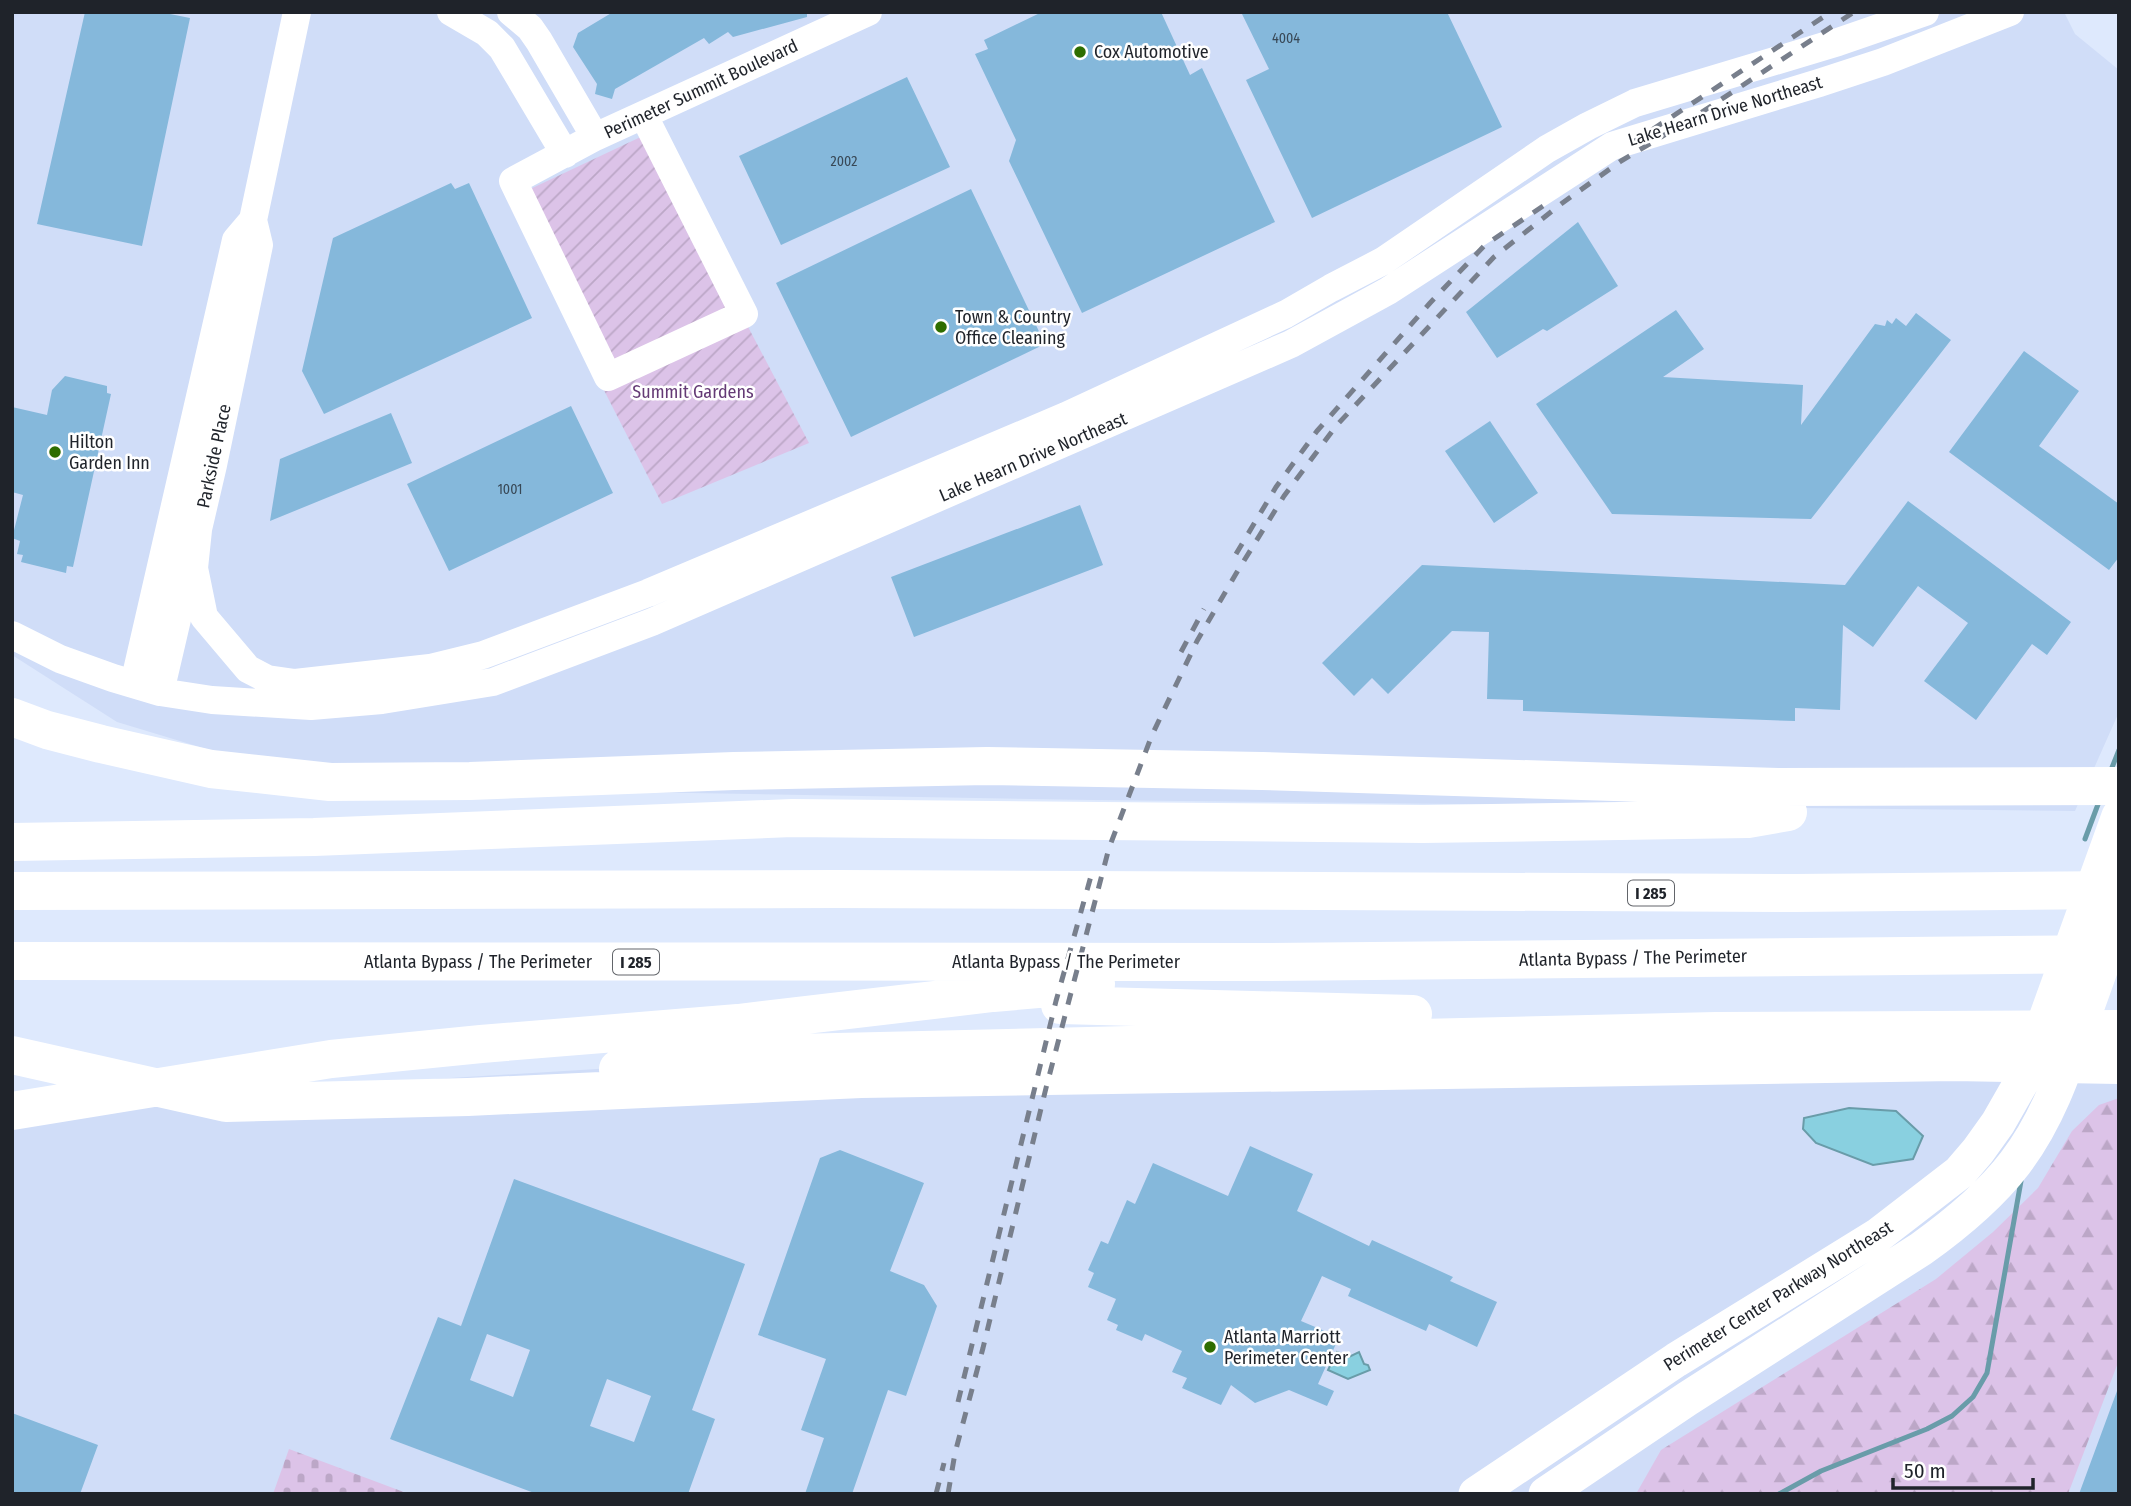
<svg xmlns="http://www.w3.org/2000/svg" width="2131" height="1506" font-family="'Fira Sans Condensed',sans-serif">
<style>
.built{fill:#d0ddf8}
.forest{fill:url(#forest-firs)}
.cemetery{fill:url(#cemetery-stones)}
.garden{fill:url(#garden-furrows)}
.water{fill:#89d0e0;stroke:#699ca9;stroke-width:2}
.lines{fill:none;stroke-linecap:round;stroke-linejoin:round}
.stream{stroke:#699ca9;stroke-width:5}
.building{fill:#85b8db;fill-rule:evenodd}
.minor{stroke:#fff;stroke-width:28}
.major{stroke:#fff;stroke-width:35}
.highway{stroke:#fff;stroke-width:38}
.rail{stroke:#787f8c;stroke-width:5;stroke-dasharray:12 12;stroke-linecap:butt}
.poi-dot{fill:#2e6d00;stroke:#fff;stroke-width:2.5}
.labels{text-anchor:middle;stroke-width:5;stroke-linejoin:round;paint-order:stroke}
.number-label{font-size:14px;fill:#384856}
.shield{fill:#fff;stroke:#62656a;stroke-width:2}
.shield-label{font-size:16px;font-weight:bold;fill:#1f232a}
.poi-label{font-size:18px;fill:#1f232a;stroke:#fff;text-anchor:start}
.street-label{font-size:18px;fill:#1f232a;stroke:#fff}
.park-label{font-size:18px;fill:#643a75;stroke:#fff}
</style>
<defs>
<pattern id="forest-firs" width="22" height="20" patternUnits="userSpaceOnUse" patternTransform="scale(1.75)"><rect width="22" height="20" fill="#dcc3e8"/><path d="M5 1l3.5 6h-7zM16 11l3.5 6h-7z" fill="#bca7c7"/></pattern>
<pattern id="cemetery-stones" width="16" height="16" patternUnits="userSpaceOnUse" patternTransform="scale(1.75)"><rect width="16" height="16" fill="#dcc3e8"/><path d="M2 7V4a2 2 0 0 1 4 0v3zM10 15v-3a2 2 0 0 1 4 0v3z" fill="#bca7c7"/></pattern>
<pattern id="garden-furrows" width="10" height="10" patternUnits="userSpaceOnUse" patternTransform="scale(1.75)"><rect width="10" height="10" fill="#dcc3e8"/><path d="M-1 1l2-2M0 10L10 0M9 11l2-2" fill="none" stroke="#bca7c7"/></pattern>
</defs>
<rect width="100%" height="100%" fill="#dee9fd"/>
<path class="built" d="M 12,12 L 2064,12 L 2075,34 L 2119,70 L 2119,712 L 2075,811 L 1093,800 L 517,790 L 299,777 L 117,722 L 12,655 Z
M 2119,1031 L 2119,1494 L 12,1494 L 12,1117 L 241,1091 L 742,1060 Z"/>
<path class="forest" d="M 2119,1098 L 2119,1360 L 2068,1494 L 1636,1494 L 1661,1450 L 1936,1279 L 1993,1232 L 2038,1188 L 2072,1131 L 2099,1105 Z"/>
<path class="cemetery" d="M 289,1449 L 409,1494 L 273,1494 Z"/>
<path class="garden" d="M 647,134 L 809,443 L 662,504 L 507,200 Z"/>
<path class="water" d="M 1849,1108 L 1896,1111 L 1923,1136 L 1913,1159 L 1873,1165 L 1816,1143 L 1803,1129 L 1804,1118 Z
M 1337,1352 L 1349,1357 L 1359,1352 L 1364,1364 L 1368,1365 L 1370,1370 L 1348,1379 L 1328,1370 Z"/>
<g class="lines">
<path class="stream" d="M 2111,770 L 2119,750
M 2085,839 L 2100,799
M 1779,1494 L 1821,1471 L 1927,1429 L 1952,1416 L 1973,1397 L 1987,1373 L 2021,1181"/>
</g>
<path class="building" d="M 85,12 L 160,12 L 190,18 L 142,246 L 37,224 Z
M 613,12 L 807,12 L 807,17 L 733,37 L 728,32 L 709,44 L 704,38 L 615,89 L 612,99 L 595,94 L 597,84 L 573,47 L 578,33 Z
M 1042,12 L 1161,12 L 1190,75 L 1202,68 L 1275,222 L 1082,313 L 1009,161 L 1016,140 L 975,54 L 988,49 L 984,40 Z
M 1241,12 L 1447,12 L 1502,127 L 1312,218 L 1246,80 L 1269,69 Z
M 907,77 L 950,167 L 781,245 L 739,156 Z
M 451,183 L 455,189 L 469,183 L 532,318 L 324,414 L 302,371 L 333,238 Z
M 971,189 L 1045,344 L 851,437 L 776,283 Z
M 1578,222 L 1618,286 L 1547,331 L 1543,329 L 1497,358 L 1466,312 Z
M 1676,310 L 1704,349 L 1663,377 L 1803,385 L 1801,425 L 1875,324 L 1885,326 L 1887,320 L 1892,324 L 1896,318 L 1906,326 L 1916,313 L 1951,340 L 1811,519 L 1612,514 L 1536,404 Z
M 2024,351 L 2079,391 L 2039,446 L 2119,504 L 2119,557 L 2109,570 L 1949,452 Z
M 65,376 L 107,386 L 107,393 L 111,394 L 73,567 L 67,566 L 66,573 L 21,562 L 23,555 L 17,554 L 20,541 L 12,538 L 23,495 L 12,492 L 12,407 L 47,415 L 52,390 Z
M 571,406 L 613,493 L 449,571 L 407,484 Z
M 391,413 L 412,463 L 270,521 L 280,459 Z
M 1490,421 L 1538,493 L 1494,523 L 1445,451 Z
M 1908,501 L 2071,622 L 2047,655 L 2032,644 L 1976,720 L 1924,681 L 1968,623 L 1918,586 L 1873,647 L 1843,625 L 1840,710 L 1795,708 L 1795,721 L 1523,711 L 1523,700 L 1487,699 L 1489,632 L 1452,631 L 1388,694 L 1372,678 L 1354,696 L 1322,663 L 1422,565 L 1845,585 Z
M 1080,505 L 1103,565 L 914,637 L 891,577 Z
M 1250,1146 L 1313,1174 L 1297,1211 L 1369,1246 L 1372,1240 L 1453,1277 L 1450,1281 L 1497,1302 L 1477,1347 L 1429,1324 L 1426,1331 L 1348,1296 L 1351,1289 L 1322,1276 L 1301,1321 L 1339,1337 L 1318,1384 L 1334,1391 L 1327,1406 L 1289,1390 L 1255,1403 L 1231,1385 L 1221,1405 L 1182,1388 L 1187,1378 L 1172,1372 L 1182,1351 L 1145,1334 L 1142,1341 L 1116,1330 L 1118,1325 L 1107,1320 L 1116,1299 L 1088,1287 L 1094,1273 L 1088,1270 L 1101,1241 L 1108,1244 L 1127,1200 L 1135,1204 L 1153,1163 L 1228,1196 Z
M 840,1150 L 924,1183 L 890,1271 L 924,1285 L 937,1306 L 906,1396 L 888,1390 L 852,1494 L 805,1494 L 824,1438 L 801,1430 L 826,1359 L 758,1335 L 820,1158 Z
M 514,1179 L 745,1264 L 692,1410 L 715,1419 L 688,1494 L 537,1494 L 390,1439 L 438,1317 L 461,1326 ZM 487,1334 L 530,1350 L 513,1397 L 470,1380 ZM 607,1379 L 651,1396 L 634,1442 L 590,1426 Z
M 2117,1391 L 2119,1391 L 2119,1494 L 2079,1494 Z
M 12,1413 L 98,1445 L 80,1494 L 12,1494 Z"/>
<g class="lines">
<path class="minor" d="M 451,12 L 487,33 L 502,48 L 565,154
M 511,12 L 530,28 L 539,41 L 595,137
M 644,116 L 744,314 L 608,377 L 513,181 L 595,137 L 868,12
M 198,530 L 194,568 L 204,617 L 248,669 L 267,679 L 295,683 L 430,668 L 483,655 L 648,593 L 1066,416 L 1286,314 L 1331,288 L 1383,261 L 1547,149 L 1588,126 L 1635,103 L 1838,42 L 1925,12
M 12,635 L 60,659 L 113,678 L 160,692 L 212,700 L 311,706 L 382,700 L 493,682 L 652,622 L 1291,344 L 1388,291 L 1612,146 L 1819,83 L 1883,62 L 2010,12
M 134,684 L 236,240 L 253,220
M 160,692 L 213,465 L 259,245 L 253,220 L 297,12"/>
<path class="major" d="M 1476,1494 L 1676,1360 L 1877,1236 L 1960,1172 L 1978,1151 L 1998,1123 L 2026,1074 L 2119,816
M 1546,1494 L 1687,1399 L 1921,1249 C 1956,1224 1989,1197 2015,1163 C 2047,1121 2064,1072 2081,1023 C 2094,988 2106,953 2119,917"/>
<path class="highway" d="M 12,717 L 47,730 L 101,744 L 211,769 L 330,782 L 470,781 L 734,771 L 987,766 L 1262,771 L 1778,787 L 2119,786
M 12,842 L 314,837 L 792,818 L 1423,824 L 1748,819 L 1788,812
M 12,891 L 837,889 L 1795,893 L 2119,890
M 12,961 L 1260,962 L 2119,954
M 1060,1005 L 1413,1014
M 12,1055 L 226,1103 L 468,1097 L 861,1079 L 1954,1062 L 2119,1065
M 618,1069 L 709,1055 L 1716,1031 L 2119,1029
M 12,1111 L 331,1059 L 481,1044 L 738,1023 L 993,993 L 1096,984"/>
<path class="rail" d="M 1632,143 L 1831,12
M 1236,554 L 1276,487 L 1317,431 L 1430,303 L 1485,245 L 1549,202
M 1181,652 L 1204,609
M 958,1402 L 1056,1001 L 1091,876
M 936,1494 L 944,1463
M 948,1494 L 955,1453 L 983,1348 L 1046,1088 L 1109,848 L 1152,735 L 1197,641 L 1237,572 L 1284,496 L 1336,426 L 1494,257 L 1561,204 L 1621,161 L 1696,116 L 1854,12"/>
</g>
<g class="poi-dot">
<circle cx="1080" cy="52" r="7"/>
<circle cx="941" cy="327" r="7"/>
<circle cx="55" cy="452" r="7"/>
<circle cx="1210" cy="1347" r="7"/>
</g>
<g class="labels">
<g class="number-label">
<text x="1286" y="43">4004</text>
<text x="844" y="166">2002</text>
<text x="510" y="494">1001</text>
</g>
<g class="shield">
<rect x="1628" y="880.5" width="46" height="25" rx="5"/>
<rect x="613" y="949.5" width="46" height="25" rx="5"/>
</g>
<g class="shield-label">
<text x="1651" y="899">I 285</text>
<text x="636" y="968">I 285</text>
</g>
<g class="poi-label">
<text x="1094" y="58">Cox Automotive</text>
<text x="955" y="323">Town &amp; Country<tspan x="955" dy="21">Office Cleaning</tspan></text>
<text x="69" y="448">Hilton<tspan x="69" dy="21">Garden Inn</tspan></text>
<text x="1224" y="1343">Atlanta Marriott<tspan x="1224" dy="21">Perimeter Center</tspan></text>
</g>
<g class="street-label">
<text transform="translate(701 89) rotate(-25)" y="6">Perimeter Summit Boulevard</text>
<text transform="translate(1725 111) rotate(-17)" y="6">Lake Hearn Drive Northeast</text>
<text transform="translate(214 456) rotate(-78)" y="6">Parkside Place</text>
<text transform="translate(1033 457) rotate(-23)" y="6">Lake Hearn Drive Northeast</text>
<text transform="translate(1633 958) rotate(-1)" y="6">Atlanta Bypass / The Perimeter</text>
<text x="478" y="968">Atlanta Bypass / The Perimeter</text>
<text x="1066" y="968">Atlanta Bypass / The Perimeter</text>
<text transform="translate(1778 1296) rotate(-32)" y="6">Perimeter Center Parkway Northeast</text>
</g>
<g class="park-label">
<text x="693" y="398">Summit Gardens</text>
</g>
</g>
<rect width="2131" height="1506" fill="none" stroke="#1f232a" stroke-width="28"/>
<path d="M1893 1478v10h140v-10" fill="none" stroke="#1f232a" stroke-width="3.5"/>
<text x="1904" y="1478" font-size="21" fill="#1f232a" stroke="#ffffff" stroke-width="5" paint-order="stroke">50 m</text>
</svg>
